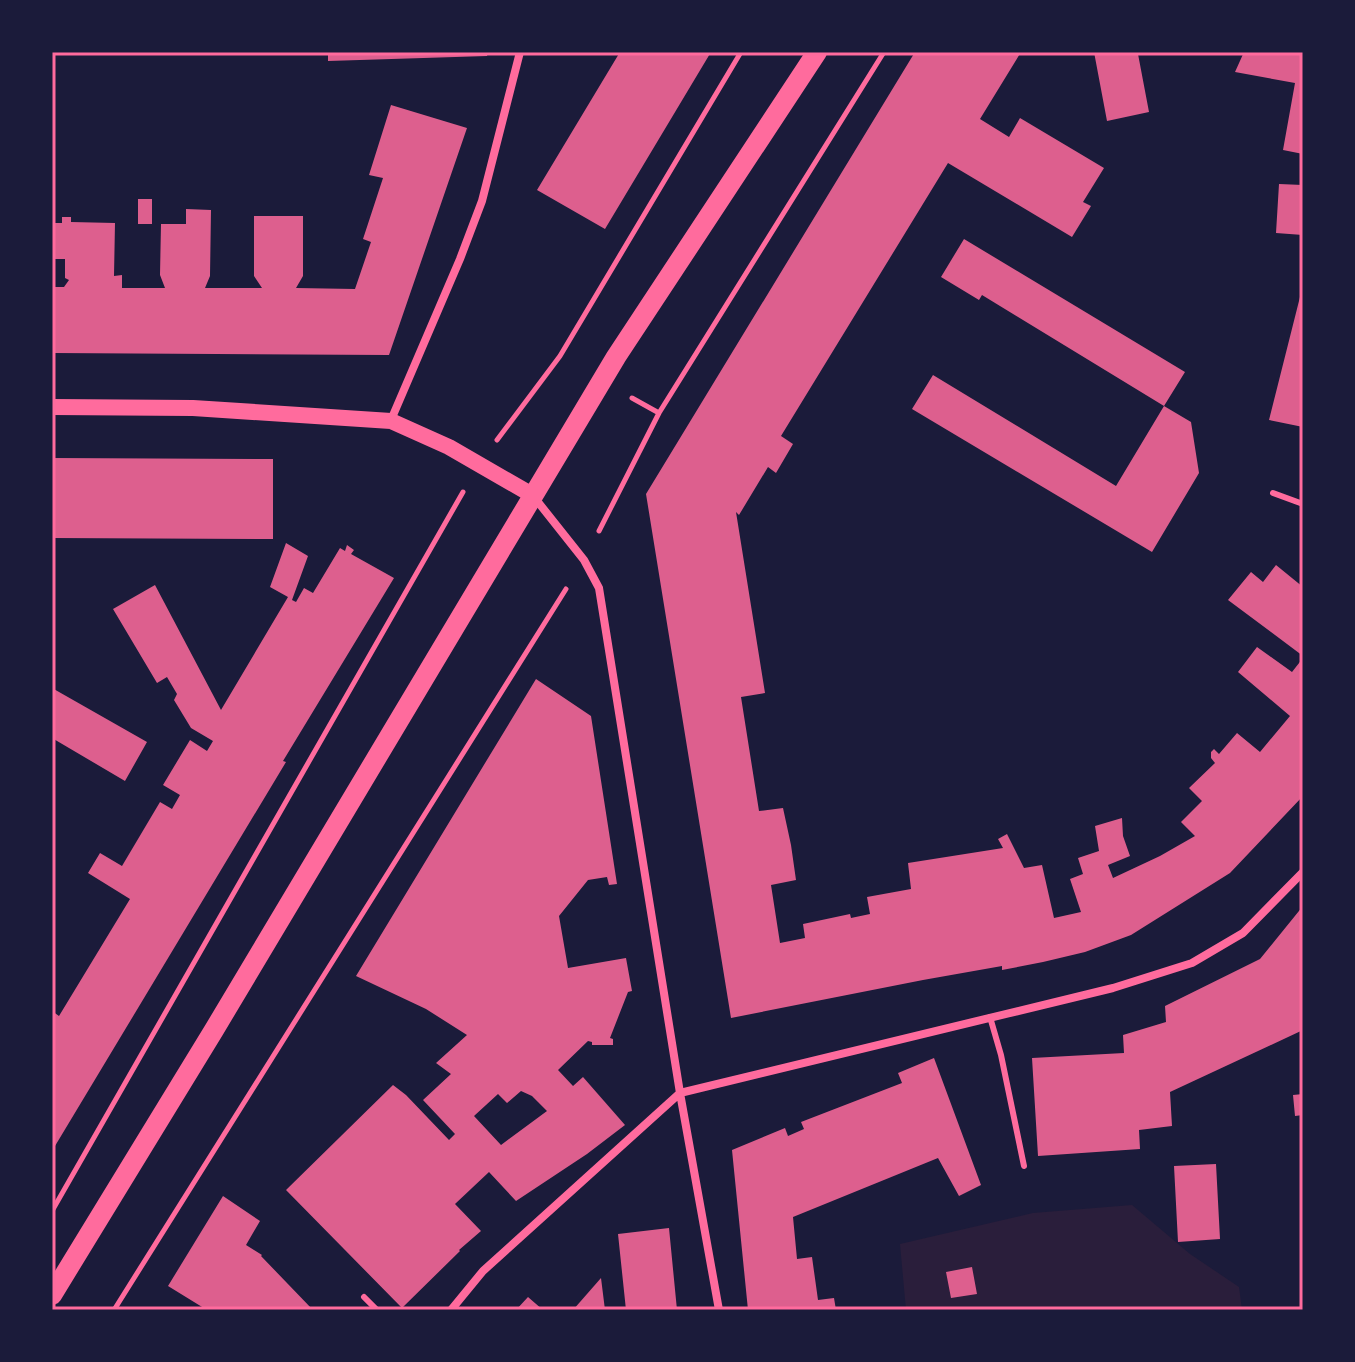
<svg xmlns="http://www.w3.org/2000/svg" width="1355" height="1362" font-family="'Roboto Condensed',sans-serif">
<style>
.green{fill:#2a1e3b}
.building{fill:#dd5f8e;fill-rule:evenodd}
.lines{fill:none;stroke-linecap:round;stroke-linejoin:round}
.path{stroke:#ff6b9d;stroke-width:5}
.service{stroke:#ff6b9d;stroke-width:6}
.minor{stroke:#ff6b9d;stroke-width:8}
.secondary{stroke:#ff6b9d;stroke-width:16}
.primary{stroke:#ff6b9d;stroke-width:20}
.neatline{fill:none;stroke:#ff6b9d;stroke-width:3}
</style>
<rect width="100%" height="100%" fill="#1b1b3a"/>
<path class="green" d="M 1132,1205 L 1190,1254 L 1239,1287 L 1242,1310 L 906,1310 L 900,1244 L 1033,1213 Z"/>
<path class="building" d="M 328,52 L 488,52 L 487,56 L 328,61 Z
M 620,52 L 711,52 L 605,229 L 537,190 Z
M 915,52 L 1021,52 L 980,119 L 1009,137 L 1020,118 L 1104,168 L 1083,202 L 1091,206 L 1072,237 L 948,163 L 781,436 L 793,444 L 776,473 L 768,467 L 739,515 L 736,512 L 765,693 L 741,697 L 759,811 L 783,808 L 791,845 L 796,880 L 771,885 L 780,943 L 805,938 L 803,924 L 850,914 L 851,918 L 870,914 L 867,897 L 911,889 L 908,863 L 1003,848 L 998,839 L 1007,834 L 1024,868 L 1042,865 L 1054,918 L 1081,912 L 1070,879 L 1083,874 L 1078,858 L 1099,851 L 1095,826 L 1122,818 L 1123,836 L 1130,856 L 1108,865 L 1113,878 L 1160,856 L 1195,836 L 1181,822 L 1202,801 L 1189,788 L 1215,763 L 1211,758 L 1211,752 L 1214,749 L 1219,754 L 1237,733 L 1260,752 L 1290,716 L 1238,672 L 1257,647 L 1292,672 L 1303,658 L 1303,796 L 1230,873 L 1131,935 L 1085,952 L 1043,962 L 1002,970 L 1002,966 L 923,980 L 731,1018 L 646,494 Z
M 1094,52 L 1128,52 L 1138,54 L 1149,112 L 1107,121 Z
M 1244,52 L 1303,52 L 1303,154 L 1283,150 L 1295,83 L 1235,72 Z
M 391,105 L 467,128 L 389,355 L 52,353 L 52,287 L 64,287 L 69,280 L 65,278 L 65,259 L 52,259 L 52,223 L 62,223 L 62,217 L 71,217 L 71,222 L 115,223 L 114,276 L 122,275 L 122,288 L 165,288 L 160,275 L 161,224 L 186,224 L 186,209 L 211,210 L 210,276 L 205,288 L 262,288 L 254,276 L 254,216 L 303,216 L 303,276 L 296,288 L 355,289 L 371,242 L 363,239 L 383,178 L 369,175 Z
M 1279,184 L 1303,185 L 1303,235 L 1276,233 Z
M 138,199 L 152,199 L 152,224 L 138,224 Z
M 964,239 L 1185,372 L 1164,406 L 982,295 L 979,300 L 941,277 Z
M 1302,289 L 1303,289 L 1303,427 L 1269,420 Z
M 933,375 L 1116,486 L 1164,406 L 1191,422 L 1199,473 L 1152,552 L 912,409 Z
M 52,458 L 273,459 L 273,539 L 52,538 Z
M 286,543 L 308,556 L 292,600 L 296,602 L 304,588 L 313,593 L 340,548 L 345,551 L 347,545 L 354,550 L 351,554 L 394,578 L 283,761 L 286,762 L 52,1151 L 52,1011 L 59,1016 L 130,899 L 88,873 L 100,853 L 122,866 L 160,802 L 172,809 L 180,795 L 163,785 L 190,740 L 207,751 L 213,741 L 191,728 L 174,700 L 177,694 L 167,677 L 157,683 L 113,609 L 155,585 L 221,710 L 288,597 L 270,587 Z
M 1276,565 L 1303,587 L 1303,656 L 1228,600 L 1251,572 L 1263,582 Z
M 536,679 L 591,716 L 617,884 L 609,885 L 607,877 L 588,880 L 559,916 L 568,968 L 626,958 L 632,991 L 628,992 L 610,1038 L 613,1039 L 613,1045 L 592,1045 L 592,1042 L 588,1041 L 558,1070 L 573,1086 L 583,1077 L 625,1125 L 587,1154 L 516,1201 L 489,1172 L 455,1204 L 481,1231 L 459,1250 L 460,1251 L 402,1308 L 286,1190 L 393,1085 L 406,1095 L 449,1140 L 455,1134 L 423,1100 L 451,1074 L 436,1063 L 467,1035 L 426,1009 L 356,976 ZM 521,1091 L 532,1096 L 547,1111 L 501,1145 L 474,1116 L 498,1094 L 507,1103 Z
M 52,688 L 147,742 L 125,781 L 52,738 Z
M 1303,906 L 1303,1030 L 1170,1092 L 1172,1126 L 1139,1130 L 1140,1149 L 1038,1156 L 1032,1058 L 1124,1053 L 1123,1035 L 1166,1022 L 1165,1006 L 1260,959 Z
M 934,1058 L 981,1185 L 959,1196 L 938,1158 L 793,1217 L 797,1259 L 812,1257 L 818,1300 L 834,1298 L 836,1310 L 748,1310 L 732,1150 L 785,1128 L 788,1136 L 804,1129 L 801,1122 L 902,1083 L 898,1073 Z
M 1303,1094 L 1303,1115 L 1295,1116 L 1293,1095 Z
M 1216,1164 L 1220,1239 L 1178,1242 L 1174,1166 Z
M 223,1196 L 260,1221 L 246,1245 L 262,1255 L 261,1256 L 313,1310 L 207,1310 L 168,1286 Z
M 669,1228 L 677,1310 L 626,1310 L 618,1234 Z
M 972,1267 L 977,1294 L 951,1298 L 946,1272 Z
M 601,1278 L 605,1310 L 573,1310 Z
M 528,1297 L 543,1310 L 516,1310 Z"/>
<g class="lines">
<path class="path" d="M 632,398 L 659,413
M 497,440 L 560,356 L 741,52
M 599,531 L 659,413 L 884,52
M 52,1211 L 463,492
M 114,1310 L 566,589"/>
<path class="service" d="M 1273,493 L 1303,504
M 990,1017 L 1001,1055 L 1024,1166
M 364,1297 L 377,1310"/>
<path class="minor" d="M 391,420 L 460,259 L 482,201 L 520,52
M 534,497 L 584,560 L 599,588 L 680,1093 L 719,1310
M 451,1310 L 483,1271 L 680,1093 L 1113,988 L 1192,963 L 1243,933 L 1303,872"/>
<path class="secondary" d="M 52,407 L 193,408 L 391,421 L 449,447 L 534,496"/>
<path class="primary" d="M 52,1295 L 214,1030 L 616,357 L 817,52"/>
</g>
<rect width="1355" height="1362" fill="none" stroke="#1b1b3a" stroke-width="108"/>
<rect x="54" y="54" width="1247" height="1254" class="neatline"/>
</svg>
